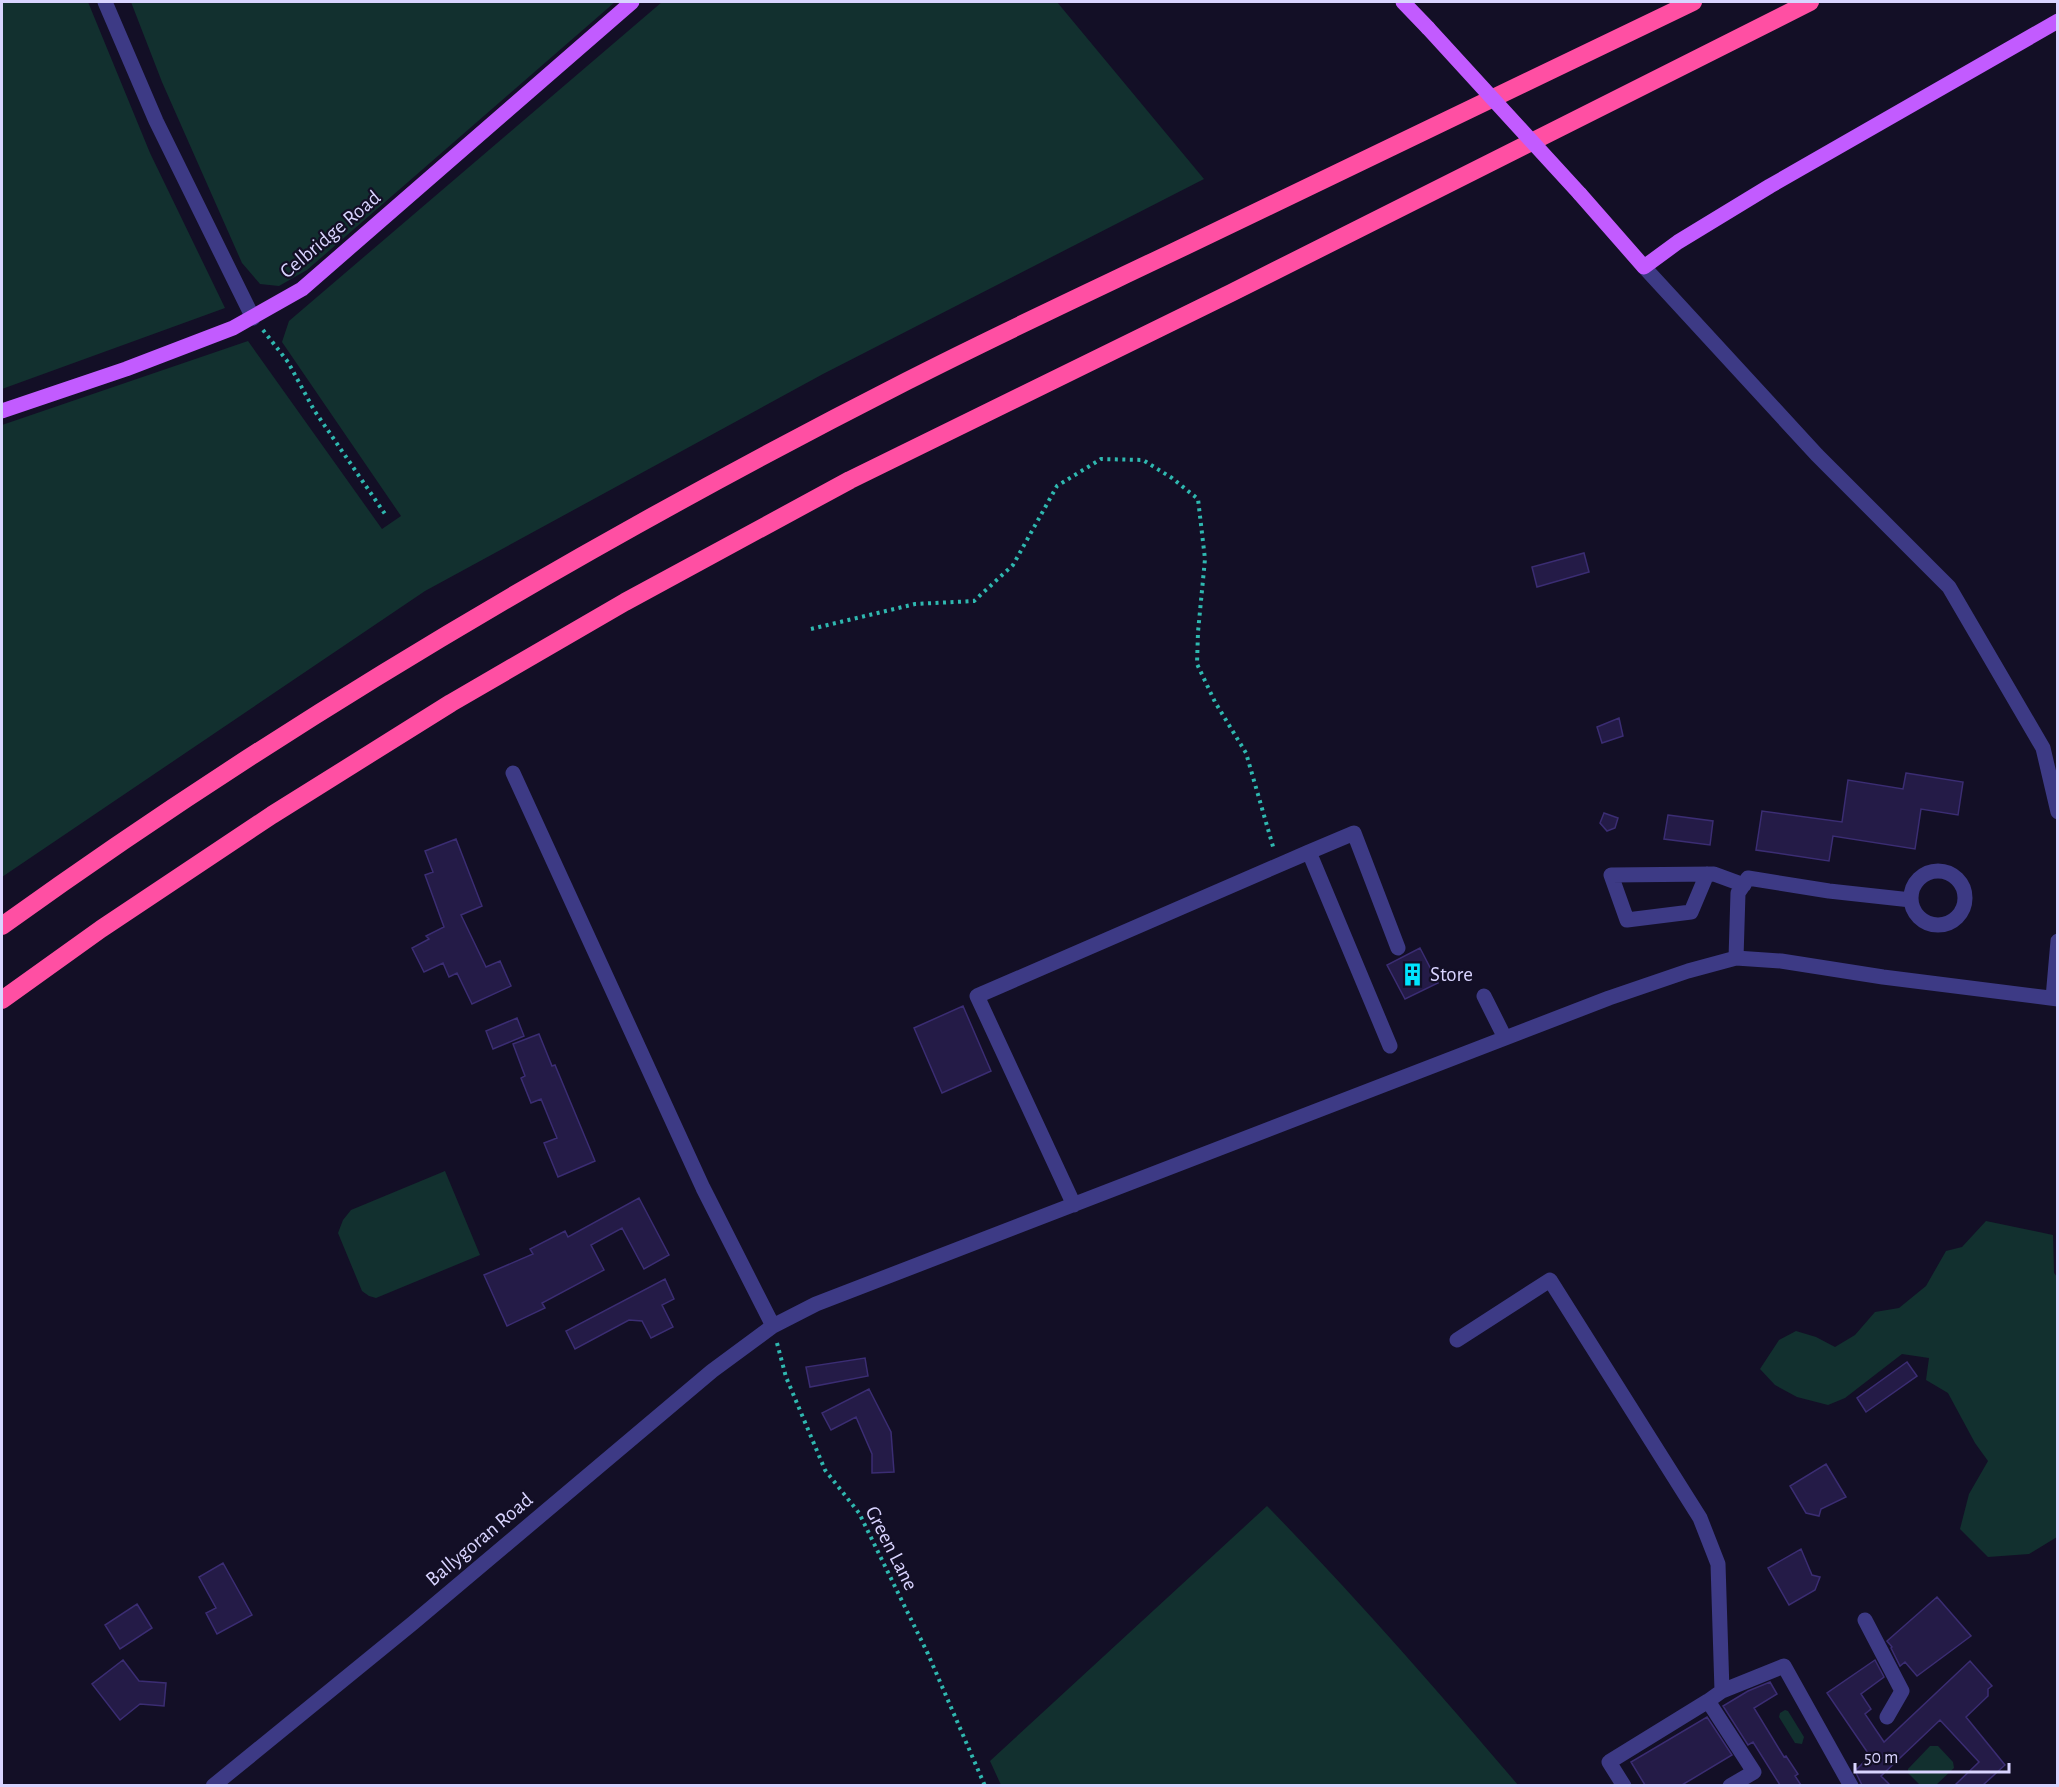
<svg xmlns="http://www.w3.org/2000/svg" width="2059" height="1787" font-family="'Alegreya Sans',sans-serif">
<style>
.green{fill:#12302f}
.building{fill:#241b47;stroke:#3b2d73;stroke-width:1.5}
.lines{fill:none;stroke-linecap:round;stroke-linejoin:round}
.path{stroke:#2fb8b0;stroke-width:4;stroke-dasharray:3 4.5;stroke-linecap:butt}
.minor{stroke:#3d3a85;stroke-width:15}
.major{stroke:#c25bff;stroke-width:15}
.highway{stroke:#ff4fa3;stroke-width:18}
.major-bridge{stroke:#c25bff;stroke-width:15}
.labels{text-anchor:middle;stroke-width:4.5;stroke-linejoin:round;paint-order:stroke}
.street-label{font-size:21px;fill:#d9d4ff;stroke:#130f26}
.poi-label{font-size:21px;fill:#d9d4ff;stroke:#130f26;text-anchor:start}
</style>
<rect width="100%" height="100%" fill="#130f26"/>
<path class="green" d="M 2,2 L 88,2 L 150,153 L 225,308 L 2,389 Z
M 131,2 L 615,2 L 307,270 L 279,286 L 260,284 L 242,263 L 162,82 Z
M 662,2 L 1057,2 L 1204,179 L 823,374 L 425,591 L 2,877 L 2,425 L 248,341 L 382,529 L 401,516 L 282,342 L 289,321 Z
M 445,1171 L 480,1255 L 376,1298 L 369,1296 L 362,1291 L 338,1233 L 343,1220 L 351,1210 Z
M 1986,1221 L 2053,1235 L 2054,1273 L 2058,1278 L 2057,1537 L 2029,1554 L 1988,1557 L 1960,1529 L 1969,1494 L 1988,1461 L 1975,1443 L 1948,1393 L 1926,1380 L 1929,1358 L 1902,1354 L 1845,1398 L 1828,1405 L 1797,1397 L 1775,1385 L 1760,1369 L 1779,1340 L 1796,1331 L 1816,1337 L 1835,1347 L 1855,1335 L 1875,1312 L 1899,1308 L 1926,1286 L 1946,1251 L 1962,1247 Z
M 1267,1506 C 1355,1596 1437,1690 1518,1785 L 1001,1785 L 990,1761 Z
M 1785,1710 L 1788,1711 L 1804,1737 L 1802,1744 L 1795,1743 L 1779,1717 L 1780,1713 Z
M 1930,1746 L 1938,1746 L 1953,1762 L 1954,1768 L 1936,1785 L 1920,1785 L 1908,1773 L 1908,1769 Z"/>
<path class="building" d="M 1584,553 L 1589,572 L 1537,587 L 1532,567 Z
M 1619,718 L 1623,736 L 1602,743 L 1597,727 Z
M 1906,773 L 1963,782 L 1958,815 L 1921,809 L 1915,849 L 1833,836 L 1829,861 L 1756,850 L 1762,811 L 1842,822 L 1848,780 L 1903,789 Z
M 1604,813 L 1618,818 L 1615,828 L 1607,831 L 1600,823 Z
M 1668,815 L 1713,821 L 1710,845 L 1664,839 Z
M 456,839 L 482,906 L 461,915 L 486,967 L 500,961 L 511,986 L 472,1004 L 457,973 L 449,977 L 443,963 L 424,972 L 412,948 L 429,939 L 426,936 L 444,927 L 425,875 L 433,872 L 425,851 Z
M 1420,948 L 1438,983 L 1405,999 L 1387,965 Z
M 963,1006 L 991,1071 L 942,1093 L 914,1028 Z
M 517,1018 L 524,1036 L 493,1049 L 486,1031 Z
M 539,1034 L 552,1066 L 555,1065 L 595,1161 L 558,1177 L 544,1143 L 557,1138 L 541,1099 L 531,1103 L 521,1078 L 525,1076 L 513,1044 Z
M 639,1198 L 669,1255 L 644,1269 L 622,1228 L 591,1245 L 604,1270 L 542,1303 L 545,1308 L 507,1326 L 484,1275 L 533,1254 L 530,1249 L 565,1231 L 568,1237 Z
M 665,1279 L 674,1299 L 662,1305 L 673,1327 L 651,1338 L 642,1321 L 629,1320 L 575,1349 L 566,1331 Z
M 865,1358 L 868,1376 L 810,1387 L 806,1367 Z
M 1907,1362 L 1917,1376 L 1866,1412 L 1857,1398 Z
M 869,1389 L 891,1432 L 894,1472 L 872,1473 L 872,1454 L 856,1417 L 831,1430 L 822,1413 Z
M 1826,1464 L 1846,1497 L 1821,1509 L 1819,1516 L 1806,1513 L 1790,1486 Z
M 1801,1549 L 1812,1575 L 1820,1577 L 1815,1590 L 1789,1605 L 1768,1568 Z
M 223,1563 L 252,1615 L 217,1634 L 206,1613 L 216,1608 L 199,1577 Z
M 1937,1597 L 1971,1636 L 1917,1676 L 1905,1662 L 1900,1666 L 1891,1648 L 1892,1647 L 1887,1641 Z
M 137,1604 L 152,1628 L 120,1649 L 105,1625 Z
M 123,1660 L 139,1681 L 166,1683 L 164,1706 L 140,1704 L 120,1720 L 92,1684 Z
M 1875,1660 L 1884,1677 L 1861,1694 L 1871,1709 L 1865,1714 L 1884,1742 L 1970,1661 L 1992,1686 L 1988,1689 L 1988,1696 L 1966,1717 L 2005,1765 L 1983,1785 L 1955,1785 L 1979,1762 L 1940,1720 L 1881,1776 L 1890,1785 L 1862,1785 L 1855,1771 L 1870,1756 L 1827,1693 Z
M 1770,1682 L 1777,1694 L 1754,1708 L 1784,1757 L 1786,1756 L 1798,1774 L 1795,1776 L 1801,1785 L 1780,1785 L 1753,1742 L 1748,1745 L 1723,1706 L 1748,1691 Z
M 1707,1717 L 1732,1755 L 1682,1785 L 1645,1785 L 1631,1762 Z"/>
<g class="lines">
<path class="path" d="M 263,330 L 288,362 L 314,410 L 385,514
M 811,629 L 915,604 L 974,601 L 1013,565 L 1057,486 L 1101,459 L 1143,460 L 1172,478 L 1198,499 L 1205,559 L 1198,632 L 1197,664 L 1215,702 L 1246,753 L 1274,850
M 777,1343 L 786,1377 L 825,1470 L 859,1513 L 928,1654 L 985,1786"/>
<path class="minor" d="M 105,2 L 156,121 L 253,318
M 1644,267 L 1817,455 L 1949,587 L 2043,748 L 2058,812
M 513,773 L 703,1188 L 773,1326
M 1309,852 L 1354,833 L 1398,948
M1911 898a27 27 0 1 1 54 0a27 27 0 1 1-54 0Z
M 1707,874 L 1691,912 L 1627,920 L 1611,875 L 1714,874 L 1744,885
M 1736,958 L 1738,893 L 1748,878 L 1829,891 L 1911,900
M 1484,996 L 1505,1038
M 2053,998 L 2058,941
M 1074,1205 L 977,996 L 1309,852 L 1390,1046
M 1457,1340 L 1550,1280 L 1700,1518 L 1718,1564 L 1722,1691 L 1784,1666 L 1851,1786
M 1865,1620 L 1902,1691 L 1887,1717
M 1708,1701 L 1754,1772 L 1730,1786
M 213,1786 L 413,1623 L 712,1371 L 773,1326 L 816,1304 L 1609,998 L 1688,971 L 1736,958 L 1781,961 L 1883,977 L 2058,999
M 1624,1786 L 1609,1762 L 1708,1701 L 1722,1691"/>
<path class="major" d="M 1403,2 L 1428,28
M 1580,194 L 1644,267 L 1678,242 L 1770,186 L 2058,21
M 2,411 L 126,369 L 233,328 L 302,289 L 632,2"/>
<path class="highway" d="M 2,926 C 288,720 593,541 907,381 C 993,337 1081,296 1169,254 C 1344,170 1519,87 1693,2
M 2,1000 L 101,929 L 272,815 L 451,703 L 625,602 L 850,480 L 1231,293 L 1810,2"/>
<path class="major-bridge" d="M 1428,28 L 1580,194"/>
</g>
<defs>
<symbol id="building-bare" viewBox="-9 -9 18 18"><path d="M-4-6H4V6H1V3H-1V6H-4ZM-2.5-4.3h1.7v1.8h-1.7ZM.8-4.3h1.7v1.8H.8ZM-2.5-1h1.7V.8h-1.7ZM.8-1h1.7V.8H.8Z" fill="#00e5ff" stroke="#130f26" stroke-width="2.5" paint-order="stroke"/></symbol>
</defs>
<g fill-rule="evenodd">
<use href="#building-bare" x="1396" y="958" width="33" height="33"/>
</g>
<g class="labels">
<g class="street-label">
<text transform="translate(330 234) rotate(-40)" y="7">Celbridge Road</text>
<text transform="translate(479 1539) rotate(-40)" y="7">Ballygoran Road</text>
<text transform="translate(892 1548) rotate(63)" y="7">Green Lane</text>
</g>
<g class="poi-label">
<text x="1430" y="981">Store</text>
</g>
</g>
<rect width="2059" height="1787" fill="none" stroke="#d9d4ff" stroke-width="6"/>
<path d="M1855 1763v9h154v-9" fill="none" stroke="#d9d4ff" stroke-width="3"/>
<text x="1864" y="1763" font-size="18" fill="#d9d4ff" stroke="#130f26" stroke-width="4.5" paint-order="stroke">50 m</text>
</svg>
